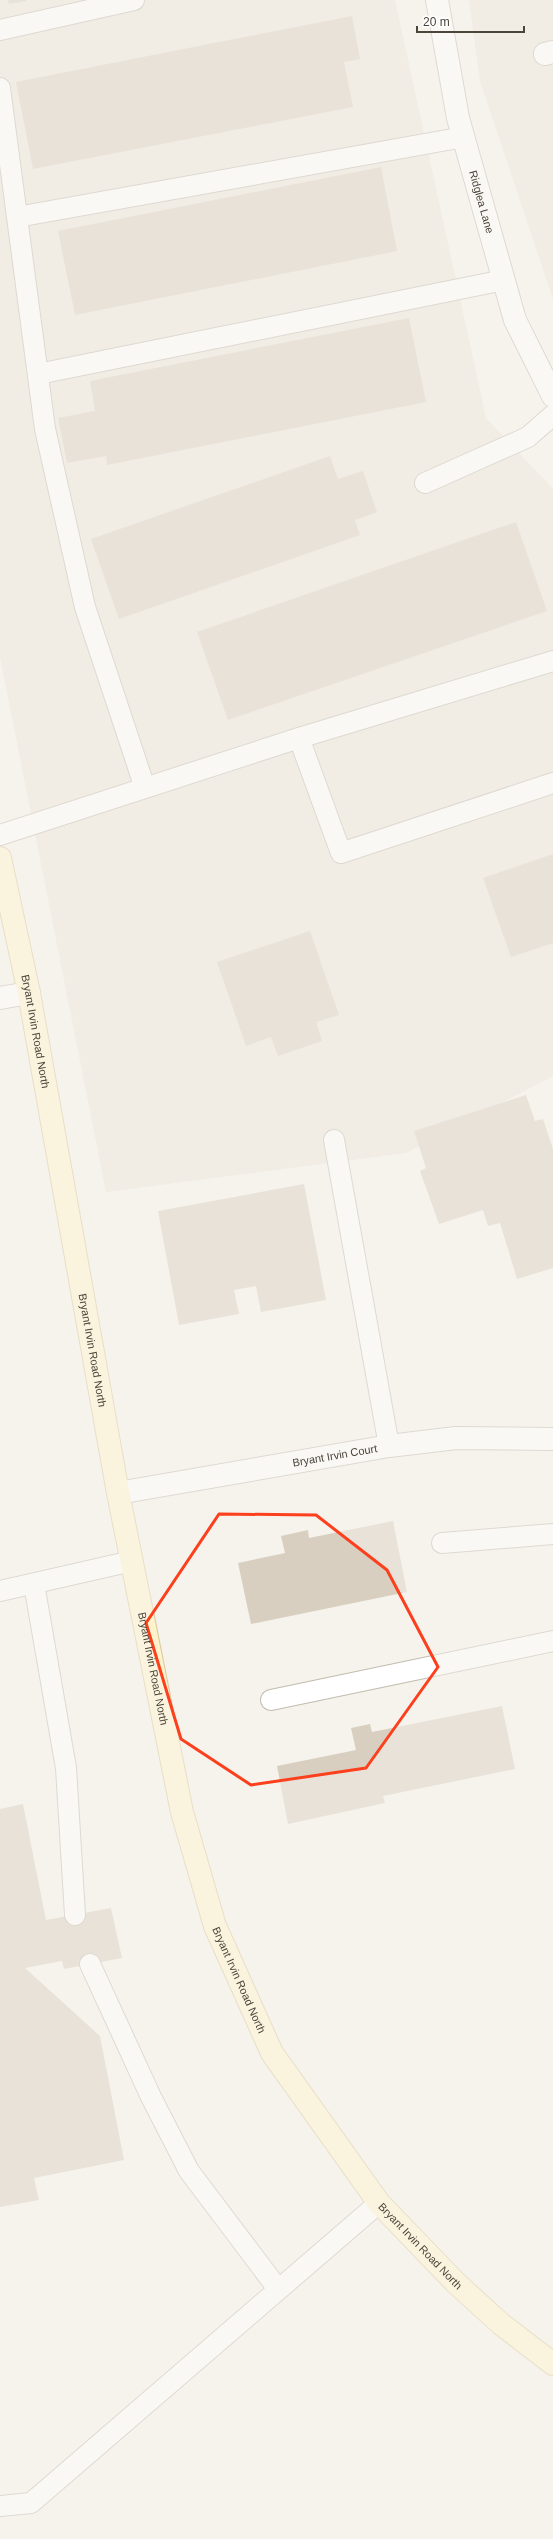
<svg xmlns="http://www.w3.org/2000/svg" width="553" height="2539" font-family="Arial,sans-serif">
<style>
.residential{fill:#eae5da}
.building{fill:#d8cfc1}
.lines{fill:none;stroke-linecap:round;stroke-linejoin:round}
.lane-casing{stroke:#c2bbae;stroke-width:22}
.street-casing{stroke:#c2bbae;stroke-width:24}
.secondary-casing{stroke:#d6c79b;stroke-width:24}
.lane{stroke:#fff;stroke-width:20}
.street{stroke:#fff;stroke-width:22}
.secondary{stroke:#fff3cd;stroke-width:22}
.marked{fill:none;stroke:#fc3f1d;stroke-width:3;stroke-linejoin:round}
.labels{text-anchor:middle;stroke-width:3;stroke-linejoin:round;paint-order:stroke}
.street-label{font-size:11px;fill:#4b4439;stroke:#fff}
</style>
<rect width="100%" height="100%" fill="#f6f3ec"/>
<path class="residential" d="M 0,0 L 395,0 L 486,418 L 553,489 L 553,1076 L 406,1153 L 106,1192 L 0,657 Z
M 469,0 L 553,0 L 553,299 L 480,81 Z"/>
<path class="building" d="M 8,0 L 26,0 L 27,1 L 9,4 Z
M 352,16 L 360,59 L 344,62 L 353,107 L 33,169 L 16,82 Z
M 381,167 L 397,251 L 75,315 L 58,231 Z
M 409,318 L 426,402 L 107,465 L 106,456 L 67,463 L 58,418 L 95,411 L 90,381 Z
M 330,456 L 338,479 L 363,471 L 377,512 L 355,520 L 360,535 L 119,619 L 91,539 Z
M 516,522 L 547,611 L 228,720 L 197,632 Z
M 553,854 L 553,943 L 511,957 L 483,878 Z
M 310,931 L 339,1015 L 316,1022 L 322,1041 L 278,1056 L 271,1037 L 246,1046 L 217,962 Z
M 526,1095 L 535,1121 L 543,1119 L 553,1149 L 553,1268 L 517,1279 L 500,1223 L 488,1226 L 483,1210 L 439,1224 L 420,1171 L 426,1168 L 414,1131 Z
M 304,1184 L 326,1300 L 261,1312 L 256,1286 L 234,1290 L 239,1314 L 179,1325 L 158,1211 Z
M 393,1521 L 407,1592 L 251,1624 L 238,1563 L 285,1553 L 281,1536 L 308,1530 L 309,1538 Z
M 502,1706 L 515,1769 L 383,1796 L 385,1803 L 288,1824 L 277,1766 L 356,1750 L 351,1728 L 370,1724 L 372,1732 Z
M 23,1804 L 46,1920 L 111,1908 L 122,1958 L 64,1969 L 62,1961 L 25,1968 L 100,2036 L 124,2160 L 34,2178 L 39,2200 L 0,2207 L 0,1809 Z"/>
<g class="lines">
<defs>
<path id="lane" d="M 0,30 L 134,0
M 0,88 L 45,429 L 85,607 L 145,788
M 17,217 L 464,137
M 38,374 L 504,280
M 425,483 L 528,437 L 553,415
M 299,738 L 341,853 L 553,783
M 0,835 L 299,738 L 553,661
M 334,1140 L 389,1446
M 442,1543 L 553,1534
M 34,1584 L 66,1768 L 75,1915
M 0,1591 L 132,1561
M 271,1700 L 553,1641
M 90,1964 L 151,2097 L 189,2171 L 278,2289
M 0,2506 L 31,2503 L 379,2203"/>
<g id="street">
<path id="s1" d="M 437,0 L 458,118 L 515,320 L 553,396"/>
<path d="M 545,54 L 553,52"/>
<path d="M 0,998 L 29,993"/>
<path id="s2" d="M 118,1493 L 389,1446 L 456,1438 L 553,1439"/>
</g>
<g id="secondary">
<path id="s3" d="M 0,858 L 29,993 L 118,1493 L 182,1812 L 215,1926 L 272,2053 L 379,2203 L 456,2283 L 501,2324 L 553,2364"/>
</g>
</defs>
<use href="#lane" class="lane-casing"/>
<use href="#street" class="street-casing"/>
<use href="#secondary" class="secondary-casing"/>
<use href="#lane" class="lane"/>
<use href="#street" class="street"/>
<use href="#secondary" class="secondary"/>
</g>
<path d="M0 0H553V2539H0ZM 219,1514 L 316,1515 L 387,1570 L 438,1667 L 366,1768 L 251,1785 L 181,1739 L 146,1623 Z" fill="#f6f3ec" fill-opacity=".55" fill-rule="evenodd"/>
<path class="marked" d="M 219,1514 L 316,1515 L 387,1570 L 438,1667 L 366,1768 L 251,1785 L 181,1739 L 146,1623 Z"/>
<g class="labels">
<g class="street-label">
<text dy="4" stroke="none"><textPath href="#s1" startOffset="207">Ridglea Lane</textPath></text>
<text dy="4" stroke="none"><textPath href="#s3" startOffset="177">Bryant Irvin Road North</textPath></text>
<text dy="4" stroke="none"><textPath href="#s3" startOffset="501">Bryant Irvin Road North</textPath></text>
<text dy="4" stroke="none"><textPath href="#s2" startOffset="220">Bryant Irvin Court</textPath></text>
<text dy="4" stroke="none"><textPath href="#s3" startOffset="825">Bryant Irvin Road North</textPath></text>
<text dy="4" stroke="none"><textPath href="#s3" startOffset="1149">Bryant Irvin Road North</textPath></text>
<text dy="4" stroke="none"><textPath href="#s3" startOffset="1473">Bryant Irvin Road North</textPath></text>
</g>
</g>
<path d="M417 26v6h107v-6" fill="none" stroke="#4b4439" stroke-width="2"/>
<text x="423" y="26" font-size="12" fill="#4b4439" stroke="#ffffff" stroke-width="3" paint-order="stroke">20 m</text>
</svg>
